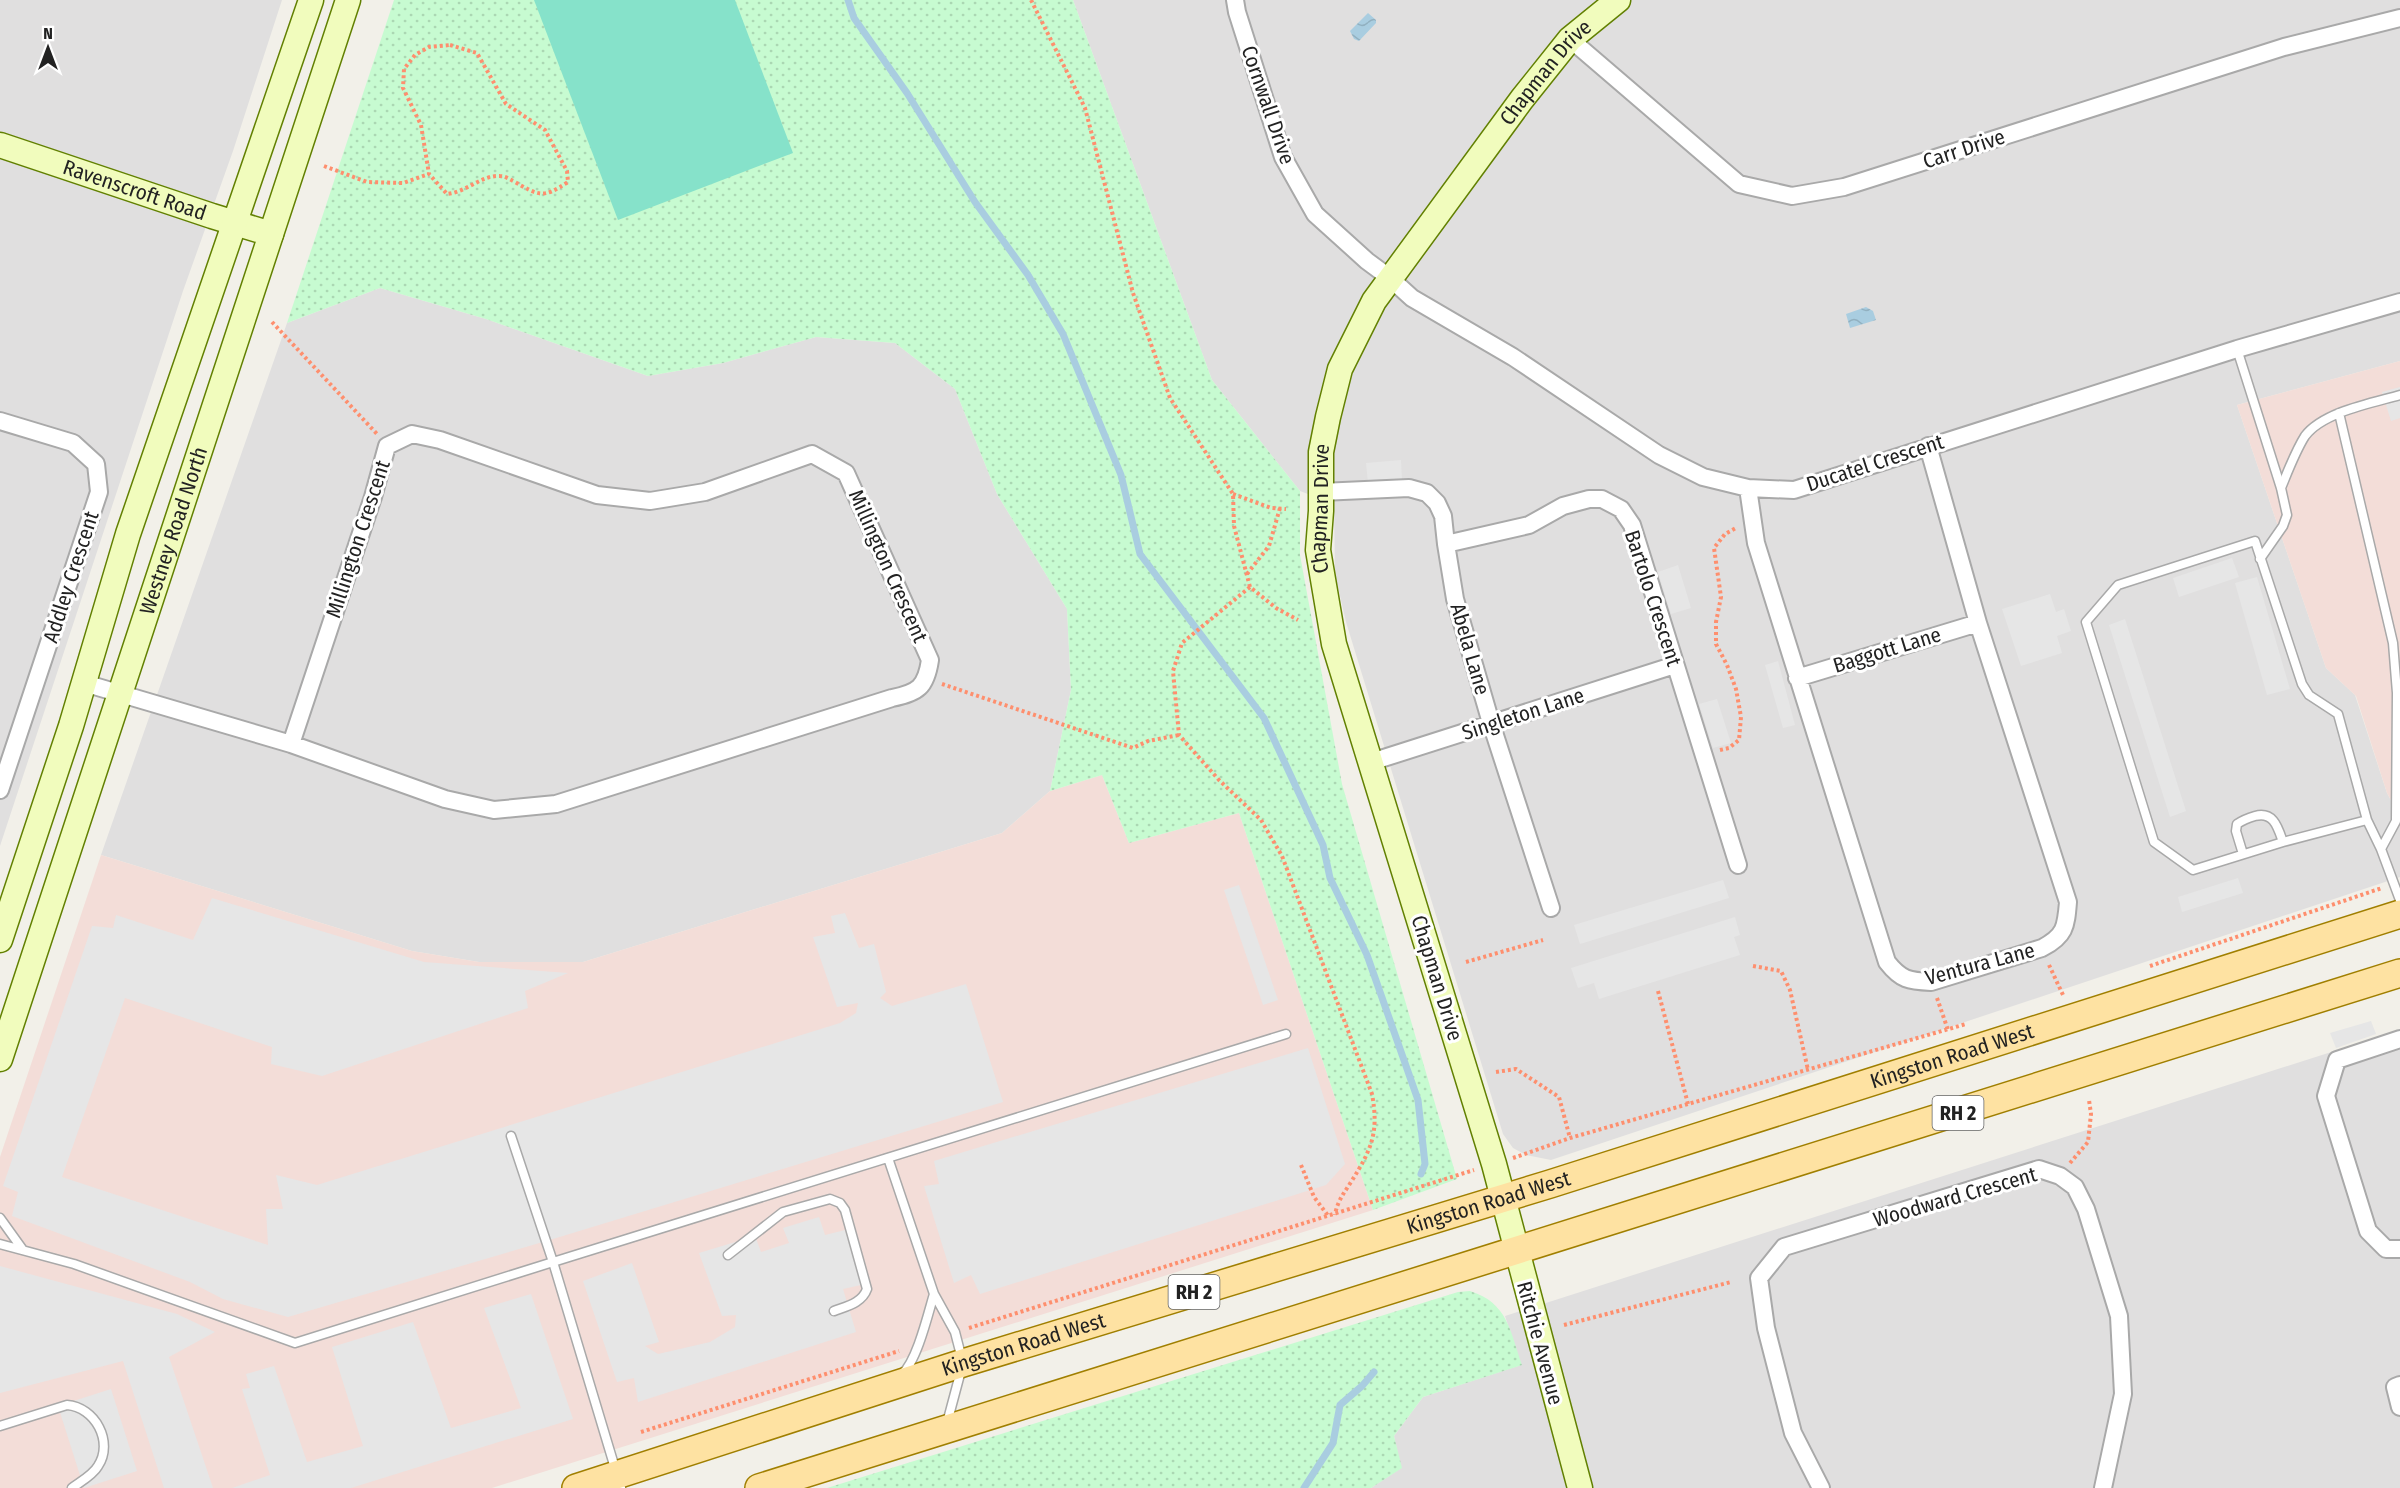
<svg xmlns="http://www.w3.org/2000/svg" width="2400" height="1488" font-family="'Fira Sans Condensed',sans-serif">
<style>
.residential{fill:#e0dfdf}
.commercial{fill:#f3ddd8}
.park{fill:url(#park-dots)}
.pitch{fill:#86e2ca}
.parking{fill:#e6e6e6}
.water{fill:url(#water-waves)}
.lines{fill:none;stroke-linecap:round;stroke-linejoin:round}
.stream{stroke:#a9cde0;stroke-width:7}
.lane-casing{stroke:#a9a9a9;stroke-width:11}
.street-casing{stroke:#a9a9a9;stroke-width:20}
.secondary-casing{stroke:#628002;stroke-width:27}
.primary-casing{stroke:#a07f00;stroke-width:30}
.path{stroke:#fe8f6e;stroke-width:4;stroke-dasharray:3 3;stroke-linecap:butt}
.lane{stroke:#fff;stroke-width:8}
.street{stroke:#fff;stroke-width:16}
.secondary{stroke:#f1fcbd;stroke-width:24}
.primary{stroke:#fee2a2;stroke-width:27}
.labels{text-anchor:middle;stroke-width:6;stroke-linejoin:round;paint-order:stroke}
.shield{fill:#fff;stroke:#646464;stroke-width:1.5}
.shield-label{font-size:20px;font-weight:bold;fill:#222}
.street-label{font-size:21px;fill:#222;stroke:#fff}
</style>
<defs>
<pattern id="park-dots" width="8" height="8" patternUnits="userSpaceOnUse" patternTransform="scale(1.5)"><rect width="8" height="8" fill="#c7fbd1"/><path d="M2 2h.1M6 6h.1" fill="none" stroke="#abd7b3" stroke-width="1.8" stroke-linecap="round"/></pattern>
<pattern id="water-waves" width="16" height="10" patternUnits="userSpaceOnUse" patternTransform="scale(1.5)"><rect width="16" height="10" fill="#a9cde0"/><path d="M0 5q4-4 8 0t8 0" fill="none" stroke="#91b0c0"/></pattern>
</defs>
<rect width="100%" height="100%" fill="#f2f0e9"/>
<path class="residential" d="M 0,0 L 282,0 L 233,151 L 183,291 L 0,846 Z
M 1073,0 L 2400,0 L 2400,361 L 2237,405 L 2326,668 L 2355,695 L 2387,793 L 2400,817 L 2400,877 L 1551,1160 L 1526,1155 L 1513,1148 L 1503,1134 L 1346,622 L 1335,574 L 1334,504 L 1300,491 L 1212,380 Z
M 380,288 L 486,319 L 648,376 L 723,363 L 816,337 L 895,343 L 955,389 L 997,494 L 1067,609 L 1071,690 L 1050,791 L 1002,833 L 583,962 L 479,962 L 412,951 L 101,855 L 287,323 Z
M 2400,1030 L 2400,1488 L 1371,1488 L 1401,1468 L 1394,1436 L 1423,1397 L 1521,1365 L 1505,1316 Z"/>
<path class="commercial" d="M 2400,361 L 2400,817 L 2387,793 L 2356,696 L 2326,668 L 2237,405 Z
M 1102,775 L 1129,843 L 1239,813 L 1373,1210 L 492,1488 L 0,1488 L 0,1157 L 101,855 L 412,951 L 479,962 L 583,962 L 1002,833 L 1050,791 Z"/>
<path class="park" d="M 394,0 L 1073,0 L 1212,380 L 1300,491 L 1300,555 L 1342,784 L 1457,1179 L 1373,1210 L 1239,813 L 1129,843 L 1102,775 L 1050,791 L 1071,690 L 1067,609 L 997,494 L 955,389 L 895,343 L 816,337 L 723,363 L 648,376 L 486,319 L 380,288 L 287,323 Z
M 1470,1291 C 1508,1303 1510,1331 1522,1365 L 1423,1397 L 1394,1436 L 1402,1468 L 1371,1488 L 827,1488 L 1458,1292 Z"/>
<path class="pitch" d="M 534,0 L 735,0 L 793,153 L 618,220 Z"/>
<path class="parking" d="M 2400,387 L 2400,418 L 2391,421 L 2382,392 Z
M 1401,460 L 1402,480 L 1368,483 L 1366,463 Z
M 2232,558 L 2239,577 L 2179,597 L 2173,578 Z
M 1678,565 L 1691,608 L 1671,614 L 1658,572 Z
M 2257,577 L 2290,689 L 2267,695 L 2235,583 Z
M 2050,594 L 2056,612 L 2064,609 L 2071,631 L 2057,636 L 2062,653 L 2021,666 L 2002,609 Z
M 2125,619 L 2186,811 L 2170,817 L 2109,625 Z
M 1778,661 L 1795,725 L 1783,728 L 1765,665 Z
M 1717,699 L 1731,743 L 1713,748 L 1699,704 Z
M 2238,878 L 2243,893 L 2182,912 L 2178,897 Z
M 1723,880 L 1729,898 L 1580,944 L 1574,925 Z
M 1239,885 L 1278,1000 L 1263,1005 L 1224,890 Z
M 212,898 L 424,962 L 568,973 L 525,991 L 528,1008 L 322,1076 L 271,1064 L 272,1047 L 125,998 L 62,1177 L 268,1245 L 266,1209 L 283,1209 L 276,1175 L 317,1185 L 840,1023 L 856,1013 L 858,1003 L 837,1007 L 813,937 L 835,933 L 831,916 L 845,913 L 859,948 L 874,944 L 886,992 L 880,998 L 892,1006 L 966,984 L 1003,1102 L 553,1239 L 288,1317 L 223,1299 L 190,1282 L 12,1216 L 18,1192 L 3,1186 L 92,926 L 113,928 L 116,915 L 193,940 Z
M 1735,917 L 1740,935 L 1734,937 L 1740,955 L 1599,999 L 1594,983 L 1578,988 L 1571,968 Z
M 2371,1021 L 2376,1034 L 2336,1048 L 2330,1033 Z
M 1308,1048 L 1345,1164 L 1326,1185 L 980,1294 L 971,1275 L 954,1283 L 924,1186 L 939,1184 L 934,1161 Z
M 819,1217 L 825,1235 L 845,1230 L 861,1285 L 843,1289 L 856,1332 L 638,1402 L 634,1378 L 617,1382 L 583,1281 L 632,1263 L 659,1342 L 645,1346 L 658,1354 L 710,1342 L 735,1327 L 736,1315 L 722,1316 L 699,1253 L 755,1236 L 761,1252 L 789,1243 L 783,1228 Z
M 0,1266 L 177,1314 L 215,1332 L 169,1357 L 213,1488 L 164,1488 L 123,1361 L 0,1393 Z
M 531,1294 L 573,1419 L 351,1488 L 232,1488 L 270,1475 L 242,1389 L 250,1388 L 246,1374 L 274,1366 L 307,1462 L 363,1446 L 332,1347 L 413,1322 L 451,1428 L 521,1408 L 484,1308 Z
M 111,1389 L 137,1471 L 84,1488 L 58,1406 Z"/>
<path class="water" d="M 1368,13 L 1376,20 L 1376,23 L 1359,41 L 1354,39 L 1350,31 Z
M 1866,307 L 1873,311 L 1876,320 L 1850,328 L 1846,314 Z"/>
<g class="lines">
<path class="stream" d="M 848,0 L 854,18 L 907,93 L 975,202 L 1028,275 L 1063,334 L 1121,475 L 1140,554 L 1264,718 L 1323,845 L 1330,878 L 1367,955 L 1418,1100 L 1425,1164 L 1421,1174
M 1304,1488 L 1333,1443 L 1340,1405 L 1362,1386 L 1374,1372"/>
<defs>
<path id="lane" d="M 2237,349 L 2281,488 L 2287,515 L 2283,526 L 2260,559
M 2339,413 L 2393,643 L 2397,693 L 2396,821 L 2381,849
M 2281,488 C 2288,471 2295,452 2305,436 C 2323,412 2372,403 2400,395
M 2367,820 L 2283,842 L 2193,870 L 2154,842 L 2086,622 L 2118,585 L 2255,541 L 2302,684 L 2309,695 L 2338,714 L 2367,820 L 2381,849 L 2400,900
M 2243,854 L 2236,831 L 2237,824 C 2243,820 2248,818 2255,816 C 2274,811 2278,828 2283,842
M 511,1136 L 553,1262 L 1286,1034
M 888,1158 L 934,1294 L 955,1332 L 963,1363 L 947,1423
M 0,1218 L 23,1250
M 0,1244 L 74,1264 L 295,1343 L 553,1262 L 621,1488
M 728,1255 L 783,1212 L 830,1199 L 840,1203 L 845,1210 L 867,1289 C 862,1303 847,1306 834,1311
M 902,1374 C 917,1361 928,1314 934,1294
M 0,1426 L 67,1405 C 95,1407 114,1442 98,1466 C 93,1475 80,1482 72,1488"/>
<path id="street" d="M 1235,0 L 1237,12 L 1283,157 L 1315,214 L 1367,261 L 1390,278 L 1412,298 L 1513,357 L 1659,455 L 1703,477 L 1748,488 L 1794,490 L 2237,349 L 2400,302
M 1570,39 L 1739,184 L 1792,196 L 1844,187 L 2284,47 L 2400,18
M 0,421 L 73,443 L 96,464 L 99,492 L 0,790
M 1748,488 L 1756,543 L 1887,962 C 1901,980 1909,981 1931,982 L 2042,948 C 2065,936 2066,927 2068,902 L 1978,623 L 1928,446
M 1321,492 L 1409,488 L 1427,493 L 1437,503 L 1443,516 L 1446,544 L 1455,599 L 1491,723 L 1551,908
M 1446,544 L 1529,525 L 1563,506 L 1589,499 L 1602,499 L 1621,509 L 1632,525 L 1738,865
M 1797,678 L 1978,623
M 84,683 L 291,744 L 445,799 L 494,810 L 556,804 L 892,698 C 918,693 926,687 930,660 L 846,473 L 812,454 L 705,492 L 650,501 L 597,495 L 440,440 L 412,434 L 387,446 L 373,497 L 291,744
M 1371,762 L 1675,665
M 2400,1039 L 2337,1060 L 2326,1096 L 2368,1231 L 2386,1249 L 2400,1249
M 2400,1385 L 2395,1387 L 2400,1407
M 1821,1488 L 1793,1433 L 1766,1328 L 1759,1278 L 1784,1247 L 2039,1169 L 2060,1176 L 2075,1187 L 2086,1209 L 2119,1316 L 2123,1394 L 2103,1488"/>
<g id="secondary">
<path id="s1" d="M 0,145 L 212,216 L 271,234"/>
<path d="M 0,940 L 71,726 L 128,534 L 311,0"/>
<path id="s2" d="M 0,1059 L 348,0"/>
<path id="s3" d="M 1580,1488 L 1494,1164 L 1334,644 L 1318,550 L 1321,511 L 1321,452 L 1328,417 L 1340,369 L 1374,301 L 1522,99 L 1570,39 L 1618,0"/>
</g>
<g id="primary">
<path id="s4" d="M 576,1488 L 963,1363 L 1550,1184 L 2400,914"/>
<path d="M 759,1488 C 1305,1314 1853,1146 2400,973"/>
</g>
</defs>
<use href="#lane" class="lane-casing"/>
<use href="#street" class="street-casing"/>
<use href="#secondary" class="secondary-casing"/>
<use href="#primary" class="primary-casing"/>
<path class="path" d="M 1031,0 L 1085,108 L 1133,293 L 1170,398 L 1233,494 L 1234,526 L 1250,587 L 1276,608 L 1298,620
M 450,45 L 477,53 L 506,104 L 545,130 L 567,171 L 568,182 C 542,199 540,196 513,181 C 509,179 505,176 500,176 C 481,175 467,192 447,194 L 429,174 L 421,125 L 403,88 L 404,69 L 415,55 L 429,47 Z
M 324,166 L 367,182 L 403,183 L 429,174
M 272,322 L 377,434
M 1233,494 L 1271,508 L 1286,509
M 1247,574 L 1269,546 L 1280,508
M 1250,587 L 1182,643 L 1173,671 L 1179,735 L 1219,780 L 1261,820 L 1282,856 L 1372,1094 C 1379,1132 1372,1149 1351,1182 C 1344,1193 1337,1202 1335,1215
M 942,684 L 1133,748 L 1148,741 L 1179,735
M 1720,750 L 1729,748 L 1739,740 L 1741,717 L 1736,689 L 1727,665 L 1716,644 L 1716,622 L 1721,597 L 1714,548 L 1725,534 L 1736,528
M 1466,962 L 1543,940
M 2049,965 L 2063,995
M 1753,966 L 1781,971 L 1790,990 L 1808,1070
M 2150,966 L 2382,888
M 1658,991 L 1688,1104
M 1937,998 L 1948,1030
M 1496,1072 L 1516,1069 L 1559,1097 L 1570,1138
M 1513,1158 L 1570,1138 L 1966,1024
M 2070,1163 L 2088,1142 L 2091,1114 L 2089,1100
M 1301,1165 L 1314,1197 L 1329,1217
M 1564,1325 L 1731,1282
M 969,1328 L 1474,1170
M 641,1432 L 899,1351"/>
<use href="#lane" class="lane"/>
<use href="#street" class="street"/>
<use href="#secondary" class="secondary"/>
<use href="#primary" class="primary"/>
</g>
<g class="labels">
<g class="shield">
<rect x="1932.5" y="1096" width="51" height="34" rx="4.5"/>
<rect x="1168.5" y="1275" width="51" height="34" rx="4.5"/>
</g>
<g class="shield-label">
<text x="1958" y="1120">RH 2</text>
<text x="1194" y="1299">RH 2</text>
</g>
<g class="street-label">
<text dy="7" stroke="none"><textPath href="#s3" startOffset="1520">Chapman Drive</textPath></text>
<text transform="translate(1268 105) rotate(71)" y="7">Cornwall Drive</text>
<text transform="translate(1964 149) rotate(-18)" y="7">Carr Drive</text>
<text dy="7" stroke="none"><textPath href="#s1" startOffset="142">Ravenscroft Road</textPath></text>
<text transform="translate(1875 463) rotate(-18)" y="7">Ducatel Crescent</text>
<text dy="7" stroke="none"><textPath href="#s3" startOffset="1016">Chapman Drive</textPath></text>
<text dy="7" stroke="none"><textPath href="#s2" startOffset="556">Westney Road North</textPath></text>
<text transform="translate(358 539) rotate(-72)" y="7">Millington Crescent</text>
<text transform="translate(888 566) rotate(66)" y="7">Millington Crescent</text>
<text transform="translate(71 577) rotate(-72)" y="7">Addley Crescent</text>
<text transform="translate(1653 598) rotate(72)" y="7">Bartolo Crescent</text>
<text transform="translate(1470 649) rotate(74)" y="7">Abela Lane</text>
<text transform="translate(1887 650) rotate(-17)" y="7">Baggott Lane</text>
<text transform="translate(1523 714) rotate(-18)" y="7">Singleton Lane</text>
<text transform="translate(1980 964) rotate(-15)" y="7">Ventura Lane</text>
<text transform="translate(1437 978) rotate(73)" y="7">Chapman Drive</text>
<text dy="7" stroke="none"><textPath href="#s4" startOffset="1442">Kingston Road West</textPath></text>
<text transform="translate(1955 1197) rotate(-16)" y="7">Woodward Crescent</text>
<text dy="7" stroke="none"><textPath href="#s4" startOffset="956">Kingston Road West</textPath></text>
<text transform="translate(1540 1343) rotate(75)" y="7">Ritchie Avenue</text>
<text dy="7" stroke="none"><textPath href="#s4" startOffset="470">Kingston Road West</textPath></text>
</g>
</g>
<g transform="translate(48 48)" stroke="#ffffff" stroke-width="4.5" paint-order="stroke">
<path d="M0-4.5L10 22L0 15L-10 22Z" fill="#222222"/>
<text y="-9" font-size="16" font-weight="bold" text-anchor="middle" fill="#222222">N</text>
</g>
</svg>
